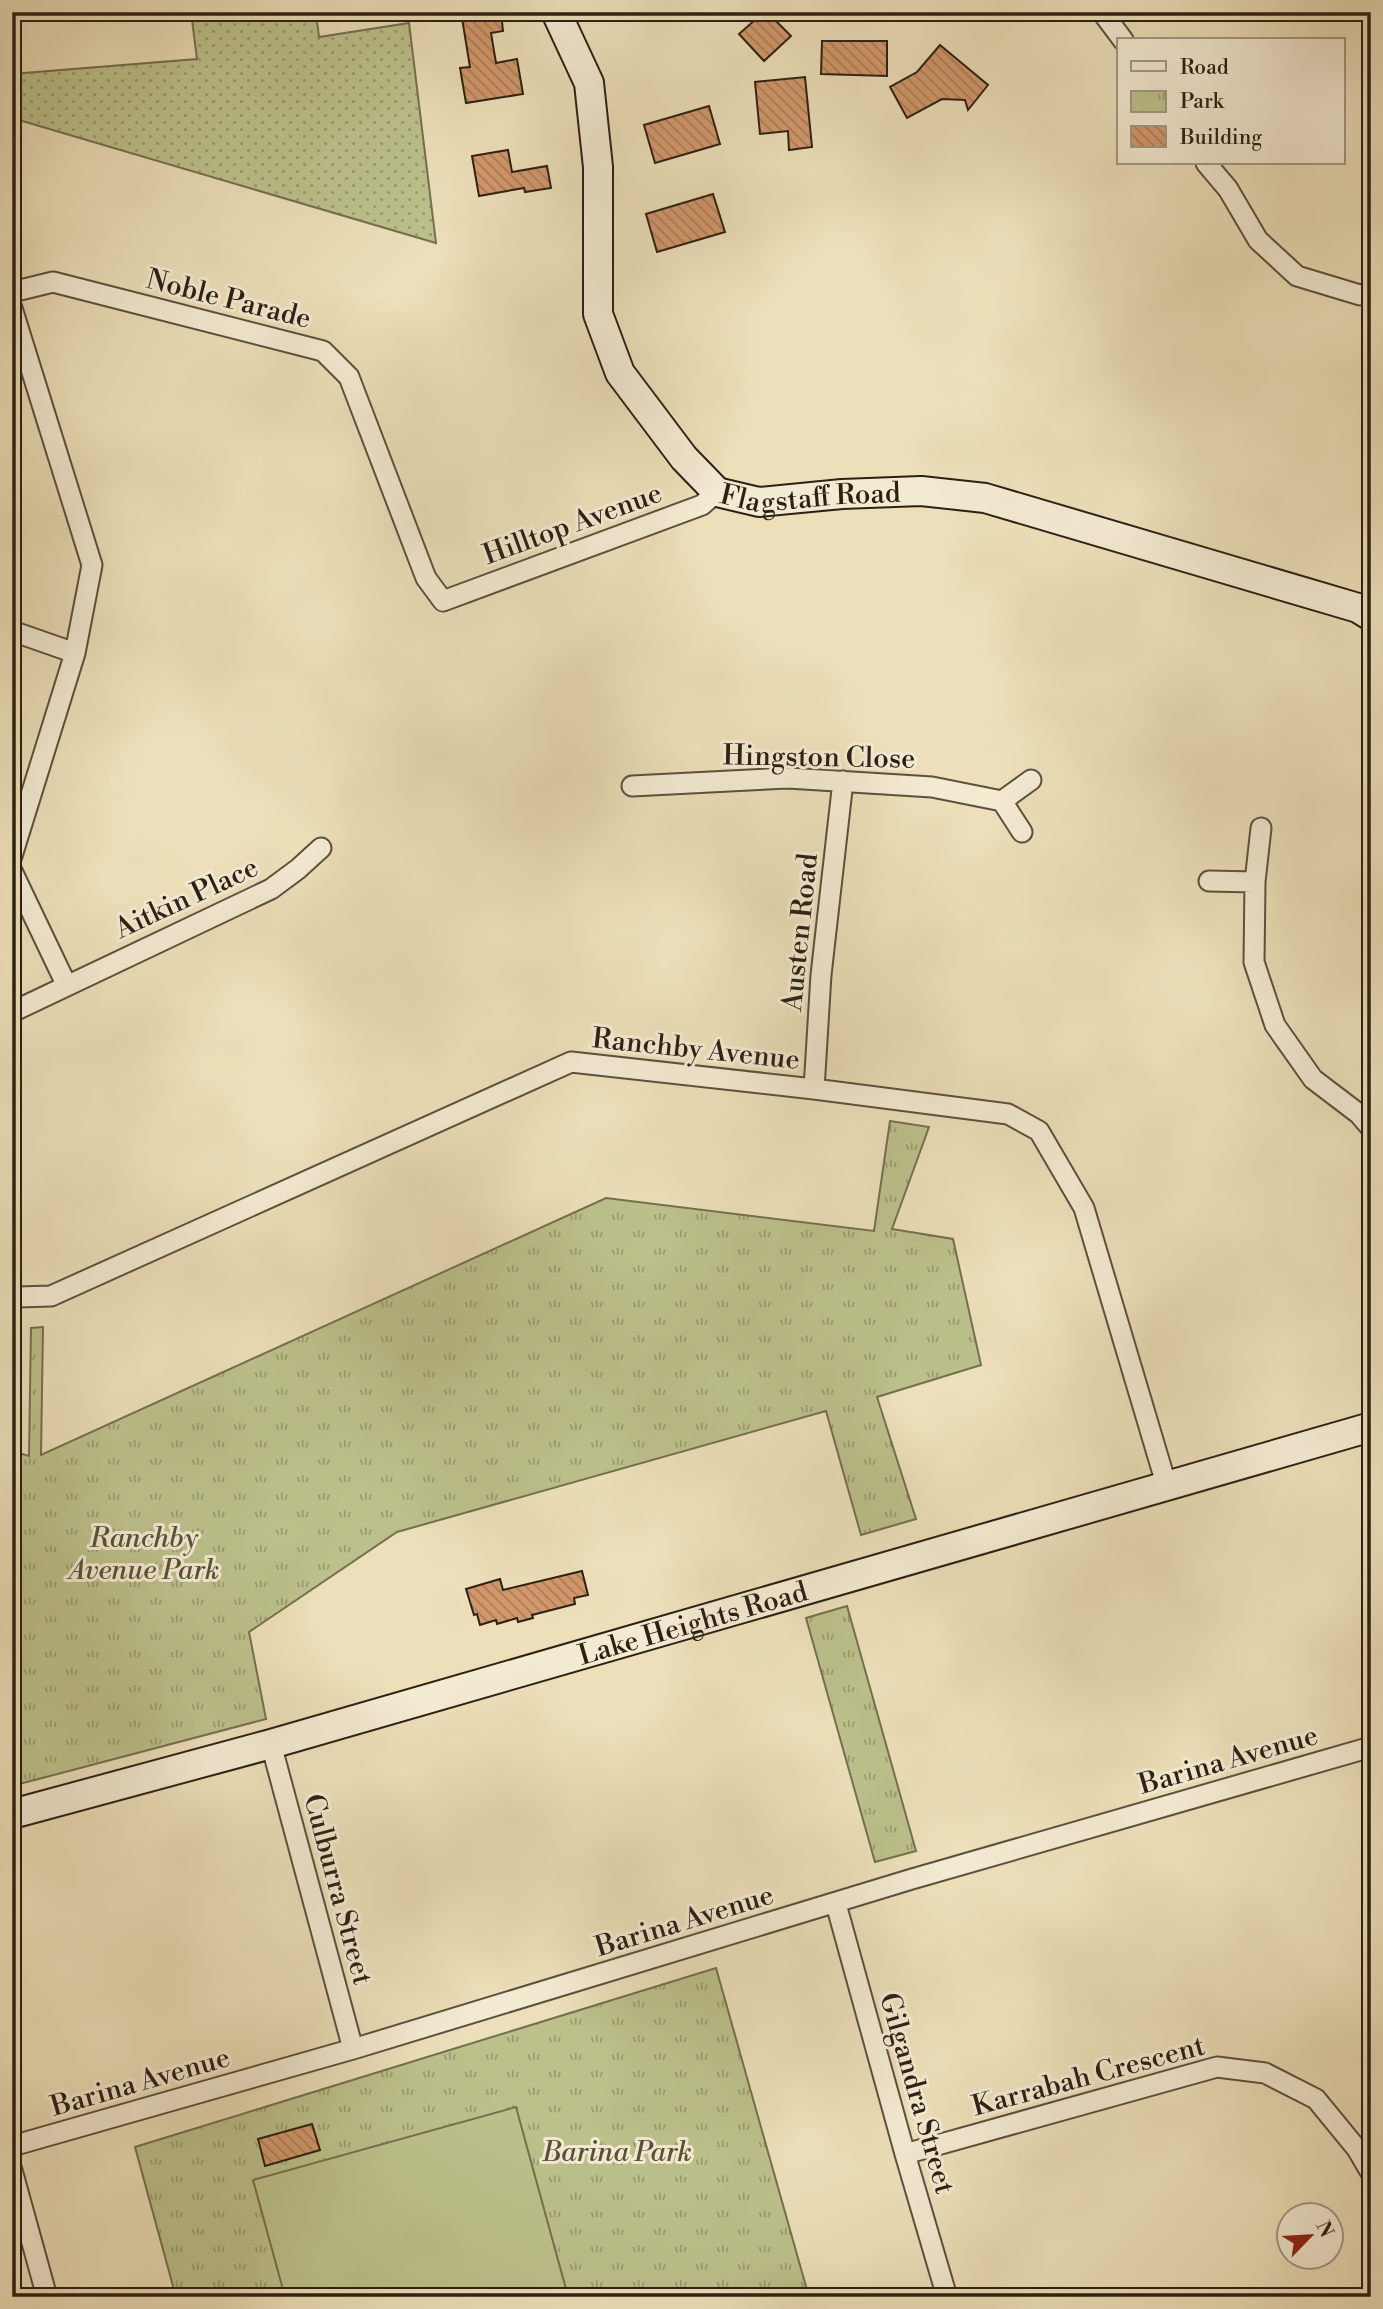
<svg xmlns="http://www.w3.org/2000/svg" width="1383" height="2309" font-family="'Libre Bodoni',serif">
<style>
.grass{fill:url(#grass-dots);stroke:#747050;stroke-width:2}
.park{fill:url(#park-tufts);stroke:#747050;stroke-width:2}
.pitch{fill:#bcc18c;stroke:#747050;stroke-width:2}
.building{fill:url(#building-back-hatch);stroke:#2c2015;stroke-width:2}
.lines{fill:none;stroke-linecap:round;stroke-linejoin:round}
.street-casing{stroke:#5c503e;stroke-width:23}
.secondary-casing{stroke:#2c2015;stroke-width:32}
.street{stroke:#f3ead2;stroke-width:19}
.secondary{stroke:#f3ead2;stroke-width:28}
.labels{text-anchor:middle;stroke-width:6;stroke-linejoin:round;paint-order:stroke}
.street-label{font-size:28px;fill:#2c2015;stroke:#f3ead2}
.park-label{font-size:28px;font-style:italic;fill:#575039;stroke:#f3ead2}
</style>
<defs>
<pattern id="grass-dots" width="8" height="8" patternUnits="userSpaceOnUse" patternTransform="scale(1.75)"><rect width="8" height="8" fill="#bcc18c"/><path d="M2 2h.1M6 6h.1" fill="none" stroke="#999c71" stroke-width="1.8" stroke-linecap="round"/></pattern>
<pattern id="park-tufts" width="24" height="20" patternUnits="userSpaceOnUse" patternTransform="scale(1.75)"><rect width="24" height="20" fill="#bcc18c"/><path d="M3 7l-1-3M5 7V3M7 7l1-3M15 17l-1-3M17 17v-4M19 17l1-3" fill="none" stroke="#999c71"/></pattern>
<pattern id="building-back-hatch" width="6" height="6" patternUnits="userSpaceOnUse" patternTransform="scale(1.75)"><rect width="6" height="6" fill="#d2986c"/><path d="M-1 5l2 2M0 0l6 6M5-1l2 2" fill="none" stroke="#ab7c58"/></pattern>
</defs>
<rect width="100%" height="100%" fill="#ecdfb9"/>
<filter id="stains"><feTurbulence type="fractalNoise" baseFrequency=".00286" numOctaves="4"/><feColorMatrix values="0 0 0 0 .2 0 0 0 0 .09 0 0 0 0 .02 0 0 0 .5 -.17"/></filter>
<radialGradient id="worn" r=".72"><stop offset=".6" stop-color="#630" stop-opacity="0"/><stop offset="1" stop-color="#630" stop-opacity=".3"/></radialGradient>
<path class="grass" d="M 191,12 L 316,12 L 319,37 L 409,23 L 436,243 L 12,118 L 12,74 L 197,59 Z"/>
<path class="park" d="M 890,1121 L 929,1127 L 892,1229 L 953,1239 L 981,1365 L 877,1397 L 916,1519 L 861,1535 L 826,1411 L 397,1532 L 249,1632 L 266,1719 L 12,1786 L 12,1451 L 29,1456 L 31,1328 L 43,1327 L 41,1455 L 606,1198 L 874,1231 Z
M 847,1606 L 916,1851 L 875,1862 L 806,1618 Z
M 716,1968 L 809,2297 L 176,2297 L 135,2147 Z"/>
<path class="pitch" d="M 516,2107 L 566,2289 L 539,2297 L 285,2297 L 253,2180 Z"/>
<path class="building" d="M 461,12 L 501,12 L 503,31 L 491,33 L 496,63 L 517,59 L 523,94 L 466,103 L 460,68 L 470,67 Z
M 764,12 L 767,12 L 791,36 L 764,61 L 739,34 Z
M 822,41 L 887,41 L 887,76 L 821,74 Z
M 940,45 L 988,85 L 968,110 L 965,100 L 942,99 L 907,118 L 890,87 L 917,72 Z
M 805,77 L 812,147 L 789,150 L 788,131 L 760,134 L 755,82 Z
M 709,106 L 720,144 L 655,163 L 644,125 Z
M 508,150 L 512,172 L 547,166 L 551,188 L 525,192 L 524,188 L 479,196 L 472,156 Z
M 713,194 L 725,232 L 657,252 L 646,214 Z
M 582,1571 L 588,1595 L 574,1598 L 575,1604 L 532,1615 L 533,1618 L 518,1622 L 517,1618 L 497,1624 L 496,1620 L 480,1625 L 477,1614 L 474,1615 L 466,1589 L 500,1579 L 503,1590 Z
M 312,2124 L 320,2150 L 265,2166 L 258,2139 Z"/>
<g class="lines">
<defs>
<path id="street" d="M 1102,12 L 1123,40
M 1206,163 L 1228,189 L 1258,240 L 1297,276 L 1360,295 L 1371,294
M 12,292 L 53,282 L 323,351 L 349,377 L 426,578 L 443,601 L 702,505 L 717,492
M 12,308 L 92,565 L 75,653 L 12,856
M 12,631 L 75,653
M 632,786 L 788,778 L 932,787 L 1002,801 L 1022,832
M 1002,801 L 1031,780
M 1261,828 L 1255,882 L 1254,962 L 1275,1025 L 1313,1079 L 1359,1114 L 1371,1128
M 12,871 L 66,984
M 1209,881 L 1255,882
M 12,1012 L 271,889 L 298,869 L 321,848
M 814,1089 L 821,975 L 843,781
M 12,1294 L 18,1297 L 51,1296 L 571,1062 L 814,1089 L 1008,1114 L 1039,1131 L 1084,1208 L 1167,1487
M 271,1744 L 353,2049
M 836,1904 L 905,2154 L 947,2297
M 12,2146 L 353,2049 L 912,1879 L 1371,1747
M 905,2154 L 1217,2067 L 1265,2073 L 1316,2099 L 1357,2149 L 1371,2173
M 12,2170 L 47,2297"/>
<g id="secondary">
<path id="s1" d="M 556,12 L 589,83 L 598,167 L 598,314 L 620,373 L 684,458 L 717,492 L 759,502 L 842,494 L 921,491 L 985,498 L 1358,608 L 1371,616"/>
<path id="s2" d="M 12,1814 L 271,1744 L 1371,1427"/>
</g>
</defs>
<use href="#street" class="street-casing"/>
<use href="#secondary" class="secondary-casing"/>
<use href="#street" class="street"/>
<use href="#secondary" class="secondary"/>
</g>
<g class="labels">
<g class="street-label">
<text transform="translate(229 298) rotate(14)" y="10">Noble Parade</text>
<text dy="10" stroke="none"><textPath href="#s1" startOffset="621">Flagstaff Road</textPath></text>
<text transform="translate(572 523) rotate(-20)" y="10">Hilltop Avenue</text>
<text transform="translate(819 756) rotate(1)" y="10">Hingston Close</text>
<text transform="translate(186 897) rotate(-25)" y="10">Aitkin Place</text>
<text transform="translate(799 932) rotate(-84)" y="10">Austen Road</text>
<text transform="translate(696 1048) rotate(6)" y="10">Ranchby Avenue</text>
<text dy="10" stroke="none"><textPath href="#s2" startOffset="707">Lake Heights Road</textPath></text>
<text transform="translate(1228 1759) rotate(-16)" y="10">Barina Avenue</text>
<text transform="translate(339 1889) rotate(75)" y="10">Culburra Street</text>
<text transform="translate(684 1920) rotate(-17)" y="10">Barina Avenue</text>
<text transform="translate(1088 2075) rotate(-15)" y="10">Karrabah Crescent</text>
<text transform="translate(140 2081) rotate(-16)" y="10">Barina Avenue</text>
<text transform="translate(918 2093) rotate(74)" y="10">Gilgandra Street</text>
</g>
<g class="park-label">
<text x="144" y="1547">Ranchby<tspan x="144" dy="32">Avenue Park</tspan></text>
<text x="617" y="2161">Barina Park</text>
</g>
</g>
<rect width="1383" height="2309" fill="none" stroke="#ecdfb9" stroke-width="42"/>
<rect x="14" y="14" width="1355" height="2281" fill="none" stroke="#2c2015" stroke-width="3.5"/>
<rect x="21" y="21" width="1341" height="2267" fill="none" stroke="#2c2015" stroke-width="2"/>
<rect x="1117" y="38" width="228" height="126" fill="#f3ead2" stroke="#a39986" stroke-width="2"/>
<rect x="1131" y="61" width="35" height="10" fill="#f3ead2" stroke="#a39986" stroke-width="2"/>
<text x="1180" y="74" font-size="21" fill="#2c2015">Road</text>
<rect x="1131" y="91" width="35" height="21" fill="url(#park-tufts)" stroke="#a39986" stroke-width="2"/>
<text x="1180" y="108" font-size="21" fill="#2c2015">Park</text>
<rect x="1131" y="126" width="35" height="21" fill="url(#building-back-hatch)" stroke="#a39986" stroke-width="2"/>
<text x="1180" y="144" font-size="21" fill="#2c2015">Building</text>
<g transform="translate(1310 2236) rotate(65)"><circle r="33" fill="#f3ead2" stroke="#a39986" stroke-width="2"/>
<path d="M0-5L12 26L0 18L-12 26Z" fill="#8f2418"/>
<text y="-10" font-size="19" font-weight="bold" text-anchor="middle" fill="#2c2015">N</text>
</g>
<rect width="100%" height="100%" filter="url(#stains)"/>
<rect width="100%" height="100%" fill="url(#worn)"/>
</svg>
